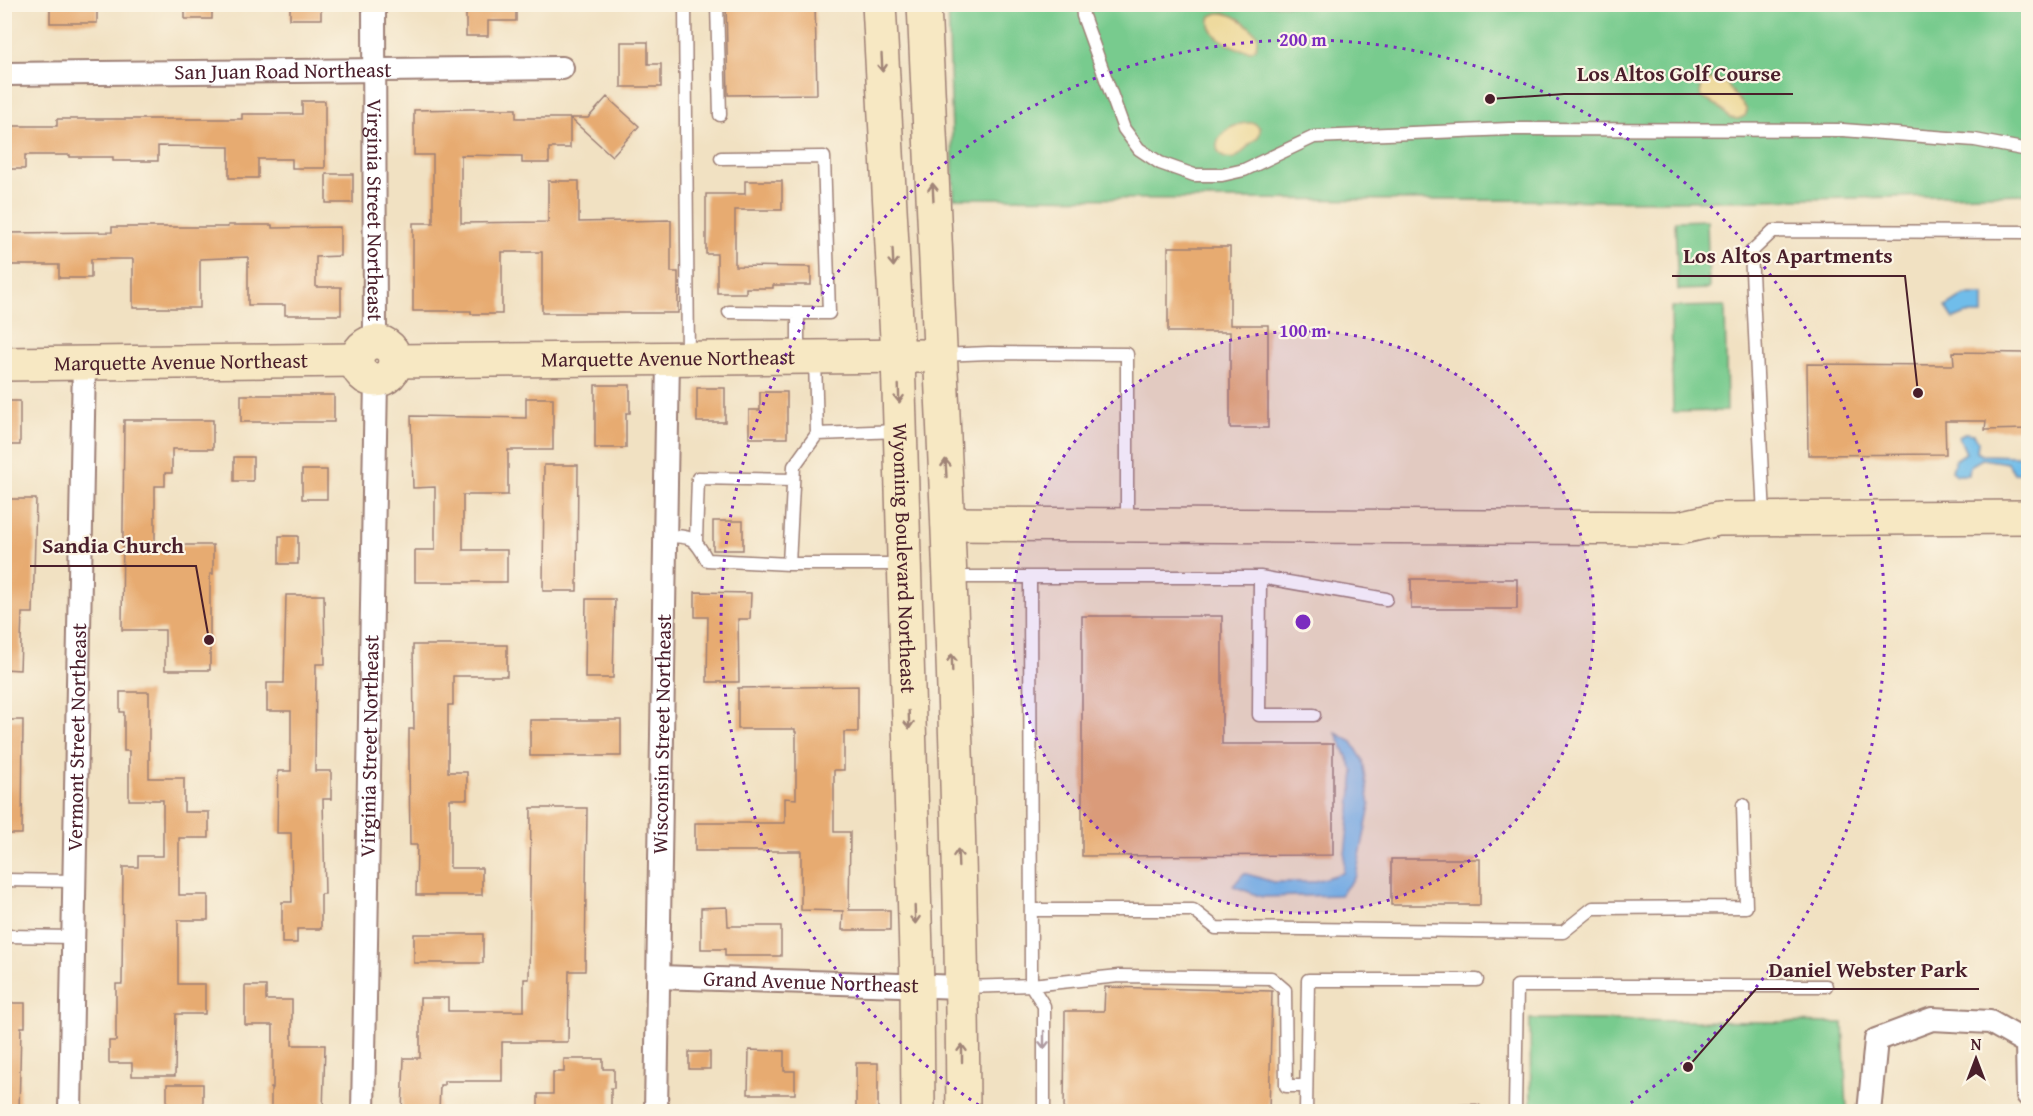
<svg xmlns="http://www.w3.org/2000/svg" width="2033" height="1116" font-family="'Gentium Book Plus',serif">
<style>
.green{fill:#78cb8e;stroke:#61755c;stroke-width:1.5}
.sand{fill:#eeda9e;stroke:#9c7c64;stroke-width:1.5}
.water{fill:#70bdea;stroke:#5d6e8a;stroke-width:1.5}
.building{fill:#e7ab71}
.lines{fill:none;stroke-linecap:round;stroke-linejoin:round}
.lane-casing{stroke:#9e8076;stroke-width:15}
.street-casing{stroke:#9e8076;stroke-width:26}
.secondary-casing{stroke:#9e8076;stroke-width:36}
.lane{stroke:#fff;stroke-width:12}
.street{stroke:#fff;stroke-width:22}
.secondary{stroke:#f7e8c3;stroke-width:33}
.oneway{stroke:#a08477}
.oneway2{stroke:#ae9aa0}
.ring{fill:none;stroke:#7b2cbf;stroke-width:3;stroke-dasharray:3 6}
.labels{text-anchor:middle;stroke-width:4.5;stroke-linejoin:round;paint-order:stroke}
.street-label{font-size:21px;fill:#4a1f2b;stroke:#fcf5e5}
.centre{fill:#7b2cbf;stroke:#fcf5e5;stroke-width:3}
.ring-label{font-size:18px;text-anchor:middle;font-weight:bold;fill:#7b2cbf;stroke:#fcf5e5;stroke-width:4.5;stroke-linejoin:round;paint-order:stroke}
.leader{fill:none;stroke:#4a1f2b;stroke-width:2}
.callout-dot{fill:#4a1f2b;stroke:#fcf5e5;stroke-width:2}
.callout-label{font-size:22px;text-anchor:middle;font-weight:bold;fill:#4a1f2b;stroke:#fcf5e5;stroke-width:4.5;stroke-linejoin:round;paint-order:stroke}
</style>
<rect width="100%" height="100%" fill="#fcf5e5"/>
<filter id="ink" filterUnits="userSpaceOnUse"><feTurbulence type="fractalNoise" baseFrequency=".0167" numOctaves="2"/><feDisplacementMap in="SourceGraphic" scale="12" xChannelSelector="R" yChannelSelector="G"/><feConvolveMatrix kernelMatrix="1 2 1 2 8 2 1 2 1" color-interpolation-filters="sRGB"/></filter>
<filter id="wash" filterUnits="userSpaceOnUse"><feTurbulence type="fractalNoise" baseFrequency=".008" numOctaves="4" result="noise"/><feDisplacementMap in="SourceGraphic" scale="24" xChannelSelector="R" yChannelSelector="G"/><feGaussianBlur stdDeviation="1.35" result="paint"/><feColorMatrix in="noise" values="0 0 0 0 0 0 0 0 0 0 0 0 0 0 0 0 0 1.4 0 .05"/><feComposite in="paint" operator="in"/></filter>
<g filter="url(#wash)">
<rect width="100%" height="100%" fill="#f1e1c2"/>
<path class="green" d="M 948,5 L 2028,5 L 2028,194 L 1720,201 L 954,198 Z
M 1707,220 L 1709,289 L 1678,290 L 1675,221 Z
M 1725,306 L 1727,411 L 1673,412 L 1671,307 Z
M 1530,1019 L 1843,1023 L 1847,1111 L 1531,1111 Z"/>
<path class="sand" d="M 1218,13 C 1234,12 1248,24 1258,36 L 1256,47 L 1251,51 C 1236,50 1203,36 1211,16 Z
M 1710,79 C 1734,82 1725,86 1738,99 C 1742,104 1745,105 1747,111 L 1745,116 L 1738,119 L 1730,118 L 1718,106 L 1702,98 L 1700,94 L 1702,84 Z
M 1246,123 L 1254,123 L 1260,128 C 1261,138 1255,139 1248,146 C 1244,150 1241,156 1234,158 C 1212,163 1207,129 1246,123 Z"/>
<path class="water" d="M 1965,295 L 1983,295 L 1983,314 L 1966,314 L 1954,319 L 1946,307 Z
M 1965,433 L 1974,434 L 1978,441 L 1977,452 L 1982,455 L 2018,456 L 2028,460 L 2028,474 L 2014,473 L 2008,463 L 1982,459 L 1970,466 L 1969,475 L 1957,475 L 1952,471 L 1955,460 L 1966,453 L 1959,437 Z
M 1336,733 L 1352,742 L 1363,760 L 1370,806 L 1356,876 L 1340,895 L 1262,897 L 1233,886 L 1244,873 L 1273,882 L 1312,882 L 1343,873 L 1354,772 Z"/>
<g id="blocks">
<path class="building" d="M 50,4 L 97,4 L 97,23 L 50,23 Z
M 185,4 L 212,4 L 212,19 L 185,19 Z
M 290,4 L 321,4 L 321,19 L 290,19 Z
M 466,4 L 516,4 L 516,21 L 488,21 L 488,36 L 466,36 Z
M 726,4 L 815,4 L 817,94 L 728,95 Z
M 621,42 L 648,42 L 648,64 L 661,64 L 661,87 L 621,87 Z
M 607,97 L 639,126 L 612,156 L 570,118 L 588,118 Z
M 302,101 L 325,101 L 325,168 L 292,168 L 292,159 L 258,159 L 258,178 L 229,178 L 229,147 L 158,146 L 158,161 L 113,161 L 113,157 L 70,157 L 70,155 L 25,155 L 25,169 L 4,169 L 4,126 L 57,126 L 57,119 L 242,119 L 242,114 L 302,114 Z
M 470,109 L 516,109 L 516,118 L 570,118 L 570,148 L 549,148 L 549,163 L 522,163 L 522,156 L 461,155 L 461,223 L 548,222 L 548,181 L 579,181 L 579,222 L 671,220 L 671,272 L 678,272 L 678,313 L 542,313 L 542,252 L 502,252 L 502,314 L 471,314 L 471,311 L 413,311 L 413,223 L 433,223 L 433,155 L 414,155 L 414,110 Z
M 326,174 L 353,174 L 353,203 L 326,203 Z
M 745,181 L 782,181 L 782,210 L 735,210 L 735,266 L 811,267 L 811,285 L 773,285 L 773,288 L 746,288 L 746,293 L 717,293 L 717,254 L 706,254 L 706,194 L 745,194 Z
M 228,225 L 272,225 L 272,228 L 340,227 L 340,256 L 316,257 L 316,287 L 341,287 L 341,315 L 285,315 L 285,305 L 248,305 L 248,257 L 200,259 L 200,308 L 133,308 L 133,259 L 91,259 L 91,278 L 59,278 L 59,265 L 4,265 L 4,233 L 112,232 L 112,227 L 228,227 Z
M 1168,247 L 1230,247 L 1230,325 L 1268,325 L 1268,428 L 1230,428 L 1230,332 L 1168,332 Z
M 1953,352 L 2028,353 L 2028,429 L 1985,430 L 1986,421 L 1945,421 L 1946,454 L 1808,455 L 1807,364 L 1954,365 Z
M 595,385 L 630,385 L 630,413 L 626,413 L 626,448 L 595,448 Z
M 697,388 L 725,388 L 725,422 L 697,422 Z
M 760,392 L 787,392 L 787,438 L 749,438 L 749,410 L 760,410 Z
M 241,395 L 334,395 L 334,422 L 241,422 Z
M 526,398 L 553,398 L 553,450 L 508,450 L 508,495 L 463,495 L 463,550 L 507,550 L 507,582 L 415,582 L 415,550 L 435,550 L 435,487 L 413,488 L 411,416 L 526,418 Z
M 4,401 L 20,401 L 20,445 L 4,445 Z
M 124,420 L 213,420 L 213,449 L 172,449 L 172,473 L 165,473 L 165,486 L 155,486 L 155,545 L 213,545 L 213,574 L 210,574 L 210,670 L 165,670 L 165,630 L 122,630 Z
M 234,457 L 253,457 L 253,481 L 234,481 Z
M 544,465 L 578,465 L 577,591 L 543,591 Z
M 302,470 L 327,470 L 327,499 L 302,499 Z
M 4,499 L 36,499 L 33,613 L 22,613 L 20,670 L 4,669 Z
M 713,521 L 743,521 L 743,550 L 713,550 Z
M 279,536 L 298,536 L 298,564 L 279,564 Z
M 1411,579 L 1517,579 L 1517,609 L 1411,609 Z
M 695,592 L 751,593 L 750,619 L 738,619 L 739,682 L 707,682 L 708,617 L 695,617 Z
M 286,595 L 324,595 L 325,664 L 316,664 L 315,771 L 331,771 L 331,799 L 323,799 L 325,894 L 321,894 L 321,929 L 297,929 L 297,943 L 282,943 L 282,902 L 292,902 L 291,833 L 277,833 L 278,771 L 291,771 L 291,711 L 267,711 L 267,683 L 284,683 Z
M 586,599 L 615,599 L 613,678 L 585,678 Z
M 1082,616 L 1222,616 L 1222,744 L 1333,744 L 1333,855 L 1082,856 Z
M 413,645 L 507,645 L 507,676 L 453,676 L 453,705 L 448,705 L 448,772 L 467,772 L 467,799 L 450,799 L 450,868 L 482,868 L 482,895 L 416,895 L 417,845 L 410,845 L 409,761 L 409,729 L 414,729 Z
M 858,686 L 858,732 L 844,732 L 844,770 L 834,770 L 834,832 L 850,832 L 849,910 L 890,910 L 890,930 L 842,930 L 843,911 L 801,910 L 801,851 L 695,851 L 695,823 L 785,823 L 785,798 L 796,799 L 796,732 L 795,732 L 795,729 L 738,729 L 738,688 Z
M 120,692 L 149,692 L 149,778 L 184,778 L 184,812 L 209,812 L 209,838 L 179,838 L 179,895 L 208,895 L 208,920 L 178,920 L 178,984 L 205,984 L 205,1014 L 176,1014 L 175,1076 L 132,1076 L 132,1063 L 109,1063 L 109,1041 L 116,1041 L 116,984 L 122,984 L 123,867 L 138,867 L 138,856 L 163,856 L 163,800 L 129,800 L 129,751 L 124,751 L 124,712 L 120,712 Z
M 4,720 L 23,720 L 22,834 L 4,834 Z
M 530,720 L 621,720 L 621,756 L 530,756 Z
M 531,808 L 587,808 L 585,971 L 569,971 L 568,1042 L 502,1042 L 502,1081 L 444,1081 L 444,1085 L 440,1085 L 439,1112 L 402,1112 L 404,1058 L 420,1058 L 420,998 L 448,998 L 448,1011 L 524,1011 L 524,979 L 529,979 Z
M 1391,859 L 1480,859 L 1480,905 L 1391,905 Z
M 727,907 L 728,926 L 781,926 L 781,956 L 725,956 L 725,949 L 701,949 L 701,908 Z
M 414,934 L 483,934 L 483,963 L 414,963 Z
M 245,986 L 266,986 L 266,1000 L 292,1000 L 292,1045 L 325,1045 L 323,1112 L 271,1112 L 271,1088 L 273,1088 L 273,1025 L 245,1025 Z
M 1105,987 L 1272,991 L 1269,1112 L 1064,1112 L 1065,1011 L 1104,1011 Z
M 4,1003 L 25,1003 L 25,1027 L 21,1027 L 19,1112 L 4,1112 Z
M 749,1050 L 784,1051 L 784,1071 L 795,1071 L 795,1094 L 748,1094 Z
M 689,1052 L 710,1052 L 710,1069 L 689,1069 Z
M 564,1059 L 603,1059 L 603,1069 L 614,1069 L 614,1088 L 611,1088 L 611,1112 L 538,1112 L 538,1094 L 553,1094 L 553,1072 L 564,1072 Z
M 856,1063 L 878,1063 L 878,1112 L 856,1112 Z
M 167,1084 L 203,1084 L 203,1112 L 167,1112 Z"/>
</g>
</g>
<g filter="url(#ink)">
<use href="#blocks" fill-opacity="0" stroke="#9e8076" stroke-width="1.5"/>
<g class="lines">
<defs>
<path id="lane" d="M 685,4 L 688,357
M 717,4 L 720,115
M 1082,4 L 1083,16 L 1124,129 L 1139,149 L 1160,163 L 1194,175 L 1222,175 L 1244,170 L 1314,137 L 1509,129 L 1843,130 L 1975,140 L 2028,150
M 721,158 L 824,157 L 829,313 L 798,313
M 729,312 L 798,313 L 798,357
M 941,355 L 989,353 L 1127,354 L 1127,522
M 815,358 L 817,434
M 899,431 L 817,434 L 794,466 L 789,564 L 903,564
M 1764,516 L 1751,252 L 1773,231 L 2028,232
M 665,536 C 692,536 694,537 707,560 L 789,564
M 696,541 L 698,478 L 793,480
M 951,577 L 1260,577 L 1386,599
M 1030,577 L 1031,985 L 1044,1006 L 1044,1112
M 1260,577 L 1259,715 L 1314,715
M 4,880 L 75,881
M 1031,910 L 1193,910 L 1216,928 L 1563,932 L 1593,908 L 1746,907 L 1743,805
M 6,936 L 73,937
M 963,987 L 1031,985 L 1119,976 L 1271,978 L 1285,990 L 1286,1086 L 1306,1086
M 1306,1112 L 1308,980 L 1477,980
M 1428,1112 L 1476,1111
M 1515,1112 L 1517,986 L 1826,986"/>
<g id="street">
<path id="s1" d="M 374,4 L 375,342"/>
<path id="s2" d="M 4,74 L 562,68"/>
<path id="s3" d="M 659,977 L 962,987"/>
<path id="s4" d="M 70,1112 L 84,363"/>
<path id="s5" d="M 363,1112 L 376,380"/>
<path id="s6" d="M 656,1112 L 668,358"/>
<path d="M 1869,1112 L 1876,1040 L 1932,1019 L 1990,1022 L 2027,1043 L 2028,1095"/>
</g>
<g id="secondary">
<path id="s7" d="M 879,4 L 898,357 L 917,985 L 918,1112"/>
<path d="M 924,4 C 941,373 961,742 963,1112"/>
<circle cx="376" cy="361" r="19"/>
<path id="s8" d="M 395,361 L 920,356"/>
<path id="s9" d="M 4,364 L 356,360"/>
<path d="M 948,524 L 1679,528 L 1718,519 L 2028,517"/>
</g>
</defs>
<use href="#lane" class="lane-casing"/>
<use href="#street" class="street-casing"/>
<use href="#secondary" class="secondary-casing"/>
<use href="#lane" class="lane"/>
<use href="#street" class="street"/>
<use href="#secondary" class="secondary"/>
</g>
<defs><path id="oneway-shaft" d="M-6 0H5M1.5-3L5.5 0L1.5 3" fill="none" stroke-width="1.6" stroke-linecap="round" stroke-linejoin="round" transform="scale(1.5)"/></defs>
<g class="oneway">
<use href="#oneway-shaft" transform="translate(882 63) rotate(87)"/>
<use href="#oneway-shaft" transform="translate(933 192) rotate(-93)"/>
<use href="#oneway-shaft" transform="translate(893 258) rotate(87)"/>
<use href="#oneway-shaft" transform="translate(899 394) rotate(88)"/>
<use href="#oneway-shaft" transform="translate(946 468) rotate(-93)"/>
<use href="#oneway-shaft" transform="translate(952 663) rotate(-92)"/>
<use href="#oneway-shaft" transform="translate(909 720) rotate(88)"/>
<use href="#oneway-shaft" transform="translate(958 858) rotate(-92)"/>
<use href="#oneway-shaft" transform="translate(915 915) rotate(88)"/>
<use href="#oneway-shaft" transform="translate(962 1053) rotate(-90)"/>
</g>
<use class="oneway2" href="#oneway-shaft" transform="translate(1044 1040) rotate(90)"/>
</g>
<circle cx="1303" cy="622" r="291" fill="#7b2cbf" fill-opacity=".12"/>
<g class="ring">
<circle cx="1303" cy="622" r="291"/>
<path d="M986 1110A582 582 0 1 1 1620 1110"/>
</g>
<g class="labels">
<g class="street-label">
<text dy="7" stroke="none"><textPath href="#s2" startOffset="279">San Juan Road Northeast</textPath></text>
<text dy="7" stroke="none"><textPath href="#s1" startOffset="206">Virginia Street Northeast</textPath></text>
<text dy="7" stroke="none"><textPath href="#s8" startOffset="273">Marquette Avenue Northeast</textPath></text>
<text dy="7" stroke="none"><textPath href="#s9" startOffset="177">Marquette Avenue Northeast</textPath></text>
<text dy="7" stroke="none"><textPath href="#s7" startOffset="555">Wyoming Boulevard Northeast</textPath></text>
<text dy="7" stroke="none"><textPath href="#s6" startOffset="378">Wisconsin Street Northeast</textPath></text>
<text dy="7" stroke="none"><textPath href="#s4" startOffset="375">Vermont Street Northeast</textPath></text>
<text dy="7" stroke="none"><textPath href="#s5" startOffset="366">Virginia Street Northeast</textPath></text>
<text dy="7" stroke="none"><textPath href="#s3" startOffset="152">Grand Avenue Northeast</textPath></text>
</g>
</g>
<circle cx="1303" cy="622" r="9" class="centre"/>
<g class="ring-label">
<text x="1303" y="46">200 m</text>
<text x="1303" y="337">100 m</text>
</g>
<path class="leader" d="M1490 99L1564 94H1793M1918 393L1905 276H1672M209 640L196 566H30M1688 1067L1756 989H1979"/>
<g class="callout-dot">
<circle cx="1490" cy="99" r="6"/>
<circle cx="1918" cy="393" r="6"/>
<circle cx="209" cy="640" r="6"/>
<circle cx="1688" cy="1067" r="6"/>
</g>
<g class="callout-label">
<text x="1679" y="81">Los Altos Golf Course</text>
<text x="1788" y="263">Los Altos Apartments</text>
<text x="113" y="553">Sandia Church</text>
<text x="1868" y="977">Daniel Webster Park</text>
</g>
<rect width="2033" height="1116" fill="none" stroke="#fcf5e5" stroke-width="24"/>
<g transform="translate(1976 1059)" stroke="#fcf5e5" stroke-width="4.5" paint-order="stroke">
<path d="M0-4.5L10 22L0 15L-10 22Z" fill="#4a1f2b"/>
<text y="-9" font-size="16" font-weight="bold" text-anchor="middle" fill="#4a1f2b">N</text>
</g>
</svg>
